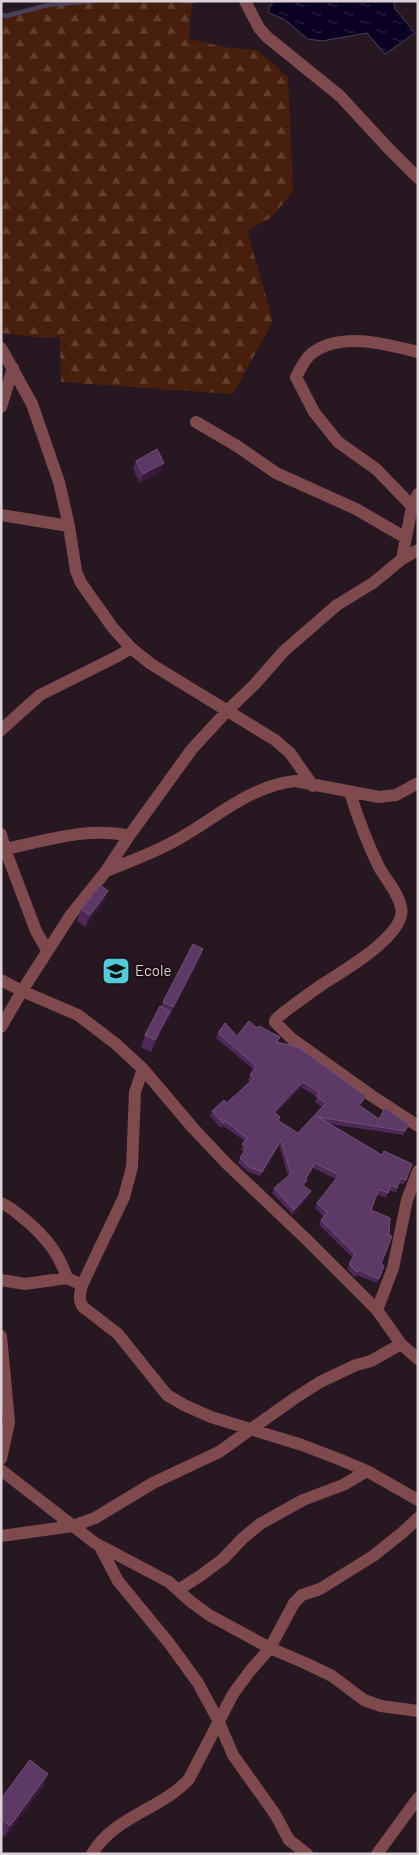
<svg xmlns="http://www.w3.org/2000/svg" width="419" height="1855" font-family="Barlow,sans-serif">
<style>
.forest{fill:url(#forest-firs)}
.water{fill:url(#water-ripples);stroke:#483f58}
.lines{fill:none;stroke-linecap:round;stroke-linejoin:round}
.stream{stroke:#483f58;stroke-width:4.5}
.street{stroke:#7e4a4e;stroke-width:12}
.wall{fill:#4e2858;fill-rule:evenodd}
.shaded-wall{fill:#38193c}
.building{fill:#5d3a65;stroke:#715277;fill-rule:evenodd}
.labels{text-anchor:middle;stroke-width:4;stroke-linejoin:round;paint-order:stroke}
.poi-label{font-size:15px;fill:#dcd1d6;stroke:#1e0e16;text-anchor:start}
</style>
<defs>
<pattern id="forest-firs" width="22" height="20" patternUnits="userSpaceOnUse" patternTransform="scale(1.25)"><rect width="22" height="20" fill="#471f0c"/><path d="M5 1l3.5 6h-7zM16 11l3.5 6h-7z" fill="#613e2f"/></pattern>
<pattern id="water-ripples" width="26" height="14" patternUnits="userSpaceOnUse" patternTransform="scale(1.25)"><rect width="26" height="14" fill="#090022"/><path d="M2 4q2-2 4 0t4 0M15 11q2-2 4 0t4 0" fill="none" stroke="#2c2441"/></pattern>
</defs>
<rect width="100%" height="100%" fill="#271720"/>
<path class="forest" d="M 94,1 L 192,2 L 189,39 L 224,47 L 257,50 L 288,77 L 293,191 L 272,217 L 247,231 L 273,321 L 233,394 L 61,382 L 60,337 L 44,338 L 1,333 L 1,28 L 6,16 L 48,5 Z"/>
<path class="water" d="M 274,1 L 394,1 L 395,9 L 415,33 L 385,54 L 367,33 L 322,41 L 308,39 L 284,19 L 269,13 L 269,7 Z"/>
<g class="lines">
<path class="stream" d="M 182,1 L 194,1
M 1,15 L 6,16 L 48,5 L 94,1"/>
<path class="street" d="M 245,1 L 259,28 L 267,37 L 340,96 L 389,149 L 418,178
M 1,348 L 32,404 L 59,482 L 69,526 L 76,571 L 81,583 L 113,628 L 131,648 L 151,664 L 275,740 L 290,753 L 313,786
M 1,407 L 13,368
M 196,422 L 237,446 L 276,473 L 356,509 L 406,538
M 412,506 L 376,469 L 338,442 L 314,412 L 296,377 C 300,370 304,360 311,354 C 340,331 386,344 418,352
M 1,515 L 69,526
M 402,559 L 412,506 L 418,494
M 1,730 L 40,695 L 118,656 L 131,648
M 350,793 C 358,818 367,843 379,867 C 386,880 398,892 401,907 C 408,934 343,971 323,984 C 310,993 296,1003 283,1013 L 276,1019 L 275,1022 L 292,1039 L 372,1096 L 418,1126
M 1,834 L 5,849 L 36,931 L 47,950
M 1,850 C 42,842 87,826 129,836
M 106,871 C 128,862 151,854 173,842 C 213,821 248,786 295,781 L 379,797 L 396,795 L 418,783
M 1,980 L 22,991 L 78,1015 L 116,1044 L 143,1069 L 193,1128 L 226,1163 L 305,1238 L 377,1310 L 401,1344 L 418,1359
M 1,1027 L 22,991 L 70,916 L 106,871 L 129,836 L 192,749 L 227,711 L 255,684 L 284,651 L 337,605 L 373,583 L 402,559 L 418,550
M 1,1203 C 11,1207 19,1215 27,1221 C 46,1238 59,1253 67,1278
M 1,1280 L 25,1284 L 67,1278 L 82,1285 C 80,1294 78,1300 83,1307 L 118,1334 L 167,1395 L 184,1405 L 211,1417 L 302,1445 L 341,1460 L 367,1471 L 418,1500
M 82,1285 L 124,1197 L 132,1167 L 135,1092 L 143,1069
M 377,1310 L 393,1268 L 407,1200 L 418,1171
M 1,1336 L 9,1422 L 1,1459
M 1,1470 L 95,1543 L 169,1582 L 190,1601 L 209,1615 L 270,1648 L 305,1663 L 332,1676 L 364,1700 L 381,1706 L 418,1711
M 1,1536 L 73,1526 L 95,1518 L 153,1483 L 219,1452 L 295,1398 L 320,1382 L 356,1365 L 371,1361 L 401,1344
M 99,1545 L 118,1581 L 169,1643 L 198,1683 L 218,1720 L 233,1755 L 275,1814 L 289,1840 L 307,1854
M 178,1590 L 200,1576 L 223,1559 L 243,1538 L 260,1524 L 303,1500 L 343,1485 L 367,1471
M 92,1854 C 113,1817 162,1809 189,1779 L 233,1694 L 250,1671 L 270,1648 L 294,1603 L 302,1595 L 320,1589 L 373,1556 L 402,1533 L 418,1518
M 377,1854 L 418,1798"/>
</g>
<path class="wall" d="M 136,461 L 161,471 L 140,483 L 133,469 Z
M 103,903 L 85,927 L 77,921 L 81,909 Z
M 199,961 L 168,1019 L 168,1018 L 151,1052 L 141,1047 L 145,1035 L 161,1006 L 163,1002 Z
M 257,1028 L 280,1037 L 278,1043 L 366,1096 L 364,1101 L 360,1106 L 379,1119 L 407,1129 L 403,1135 L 330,1124 L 382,1155 L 412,1164 L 404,1184 L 399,1183 L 396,1193 L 389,1190 L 386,1198 L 377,1194 L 371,1210 L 382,1264 L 384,1266 L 377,1283 L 357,1275 L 355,1277 L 347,1269 L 353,1258 L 319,1225 L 321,1220 L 324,1217 L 315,1208 L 317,1203 L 336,1179 L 313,1168 L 306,1179 L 307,1180 L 304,1186 L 311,1191 L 309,1196 L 293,1215 L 272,1193 L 274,1188 L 288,1176 L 279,1145 L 260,1176 L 248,1172 L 238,1163 L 240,1158 L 244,1152 L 241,1149 L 245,1141 L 223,1126 L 221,1128 L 210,1116 L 212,1111 L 227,1103 L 250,1082 L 248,1080 L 250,1075 L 254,1070 L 216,1038 L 218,1033 L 237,1036 ZM 301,1087 L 317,1097 L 315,1102 L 322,1107 L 298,1133 L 279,1121 L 280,1117 L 276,1113 Z
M 44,1786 L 5,1837 L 1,1834 L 1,1799 Z"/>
<path class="shaded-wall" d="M 164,463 L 161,471 L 140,483 L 143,474 Z
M 108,891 L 103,903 L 85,927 L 90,915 Z
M 203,949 L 199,961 L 168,1019 L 173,1007 Z
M 170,1011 L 166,1023 L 151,1052 L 155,1040 Z
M 303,1082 L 301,1087 L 272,1116 L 274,1112 Z
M 366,1096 L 364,1101 L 357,1110 L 359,1105 Z
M 281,1140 L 279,1145 L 260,1176 L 262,1172 Z
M 315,1163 L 313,1168 L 304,1183 L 306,1178 Z
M 311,1191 L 309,1196 L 293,1215 L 294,1210 Z
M 48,1774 L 44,1786 L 5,1837 L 10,1826 Z"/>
<path class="building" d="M 157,449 L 164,463 L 143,474 L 136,461 Z
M 100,885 L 108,891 L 90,915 L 81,909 Z
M 193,944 L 203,949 L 173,1007 L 163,1002 Z
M 160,1006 L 170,1011 L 155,1040 L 145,1035 Z
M 249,1021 L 257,1028 L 259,1026 L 280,1037 L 276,1042 L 298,1047 L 366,1096 L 359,1105 L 379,1119 L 385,1108 L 409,1124 L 405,1131 L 318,1117 L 382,1155 L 384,1151 L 412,1164 L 406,1180 L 401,1178 L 397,1188 L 391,1185 L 388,1193 L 379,1189 L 371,1210 L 390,1218 L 389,1235 L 392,1236 L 381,1264 L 384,1266 L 379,1279 L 359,1270 L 357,1272 L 349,1264 L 355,1254 L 321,1220 L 327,1213 L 317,1203 L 339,1175 L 315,1163 L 306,1178 L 307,1180 L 302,1185 L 311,1191 L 294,1210 L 274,1188 L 291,1174 L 281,1140 L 262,1172 L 249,1167 L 240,1158 L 246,1148 L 242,1144 L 247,1138 L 225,1121 L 223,1123 L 212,1111 L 224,1100 L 227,1103 L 254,1078 L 250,1075 L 256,1066 L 218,1033 L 225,1023 L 237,1036 ZM 303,1082 L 319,1092 L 317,1097 L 326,1103 L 298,1133 L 277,1120 L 280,1117 L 274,1112 Z
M 30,1760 L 48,1774 L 10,1826 L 1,1819 L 1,1799 Z"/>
<defs>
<symbol id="school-square" viewBox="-11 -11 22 22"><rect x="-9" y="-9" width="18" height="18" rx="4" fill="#52cbd8" stroke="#1e0e16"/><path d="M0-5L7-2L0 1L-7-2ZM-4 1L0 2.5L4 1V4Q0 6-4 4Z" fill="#111"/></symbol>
</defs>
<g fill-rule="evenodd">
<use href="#school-square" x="100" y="955" width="32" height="32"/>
</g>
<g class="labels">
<g class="poi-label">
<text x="135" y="976">Ecole</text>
</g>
</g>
<rect width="419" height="1855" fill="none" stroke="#dcd1d6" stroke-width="5"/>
</svg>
